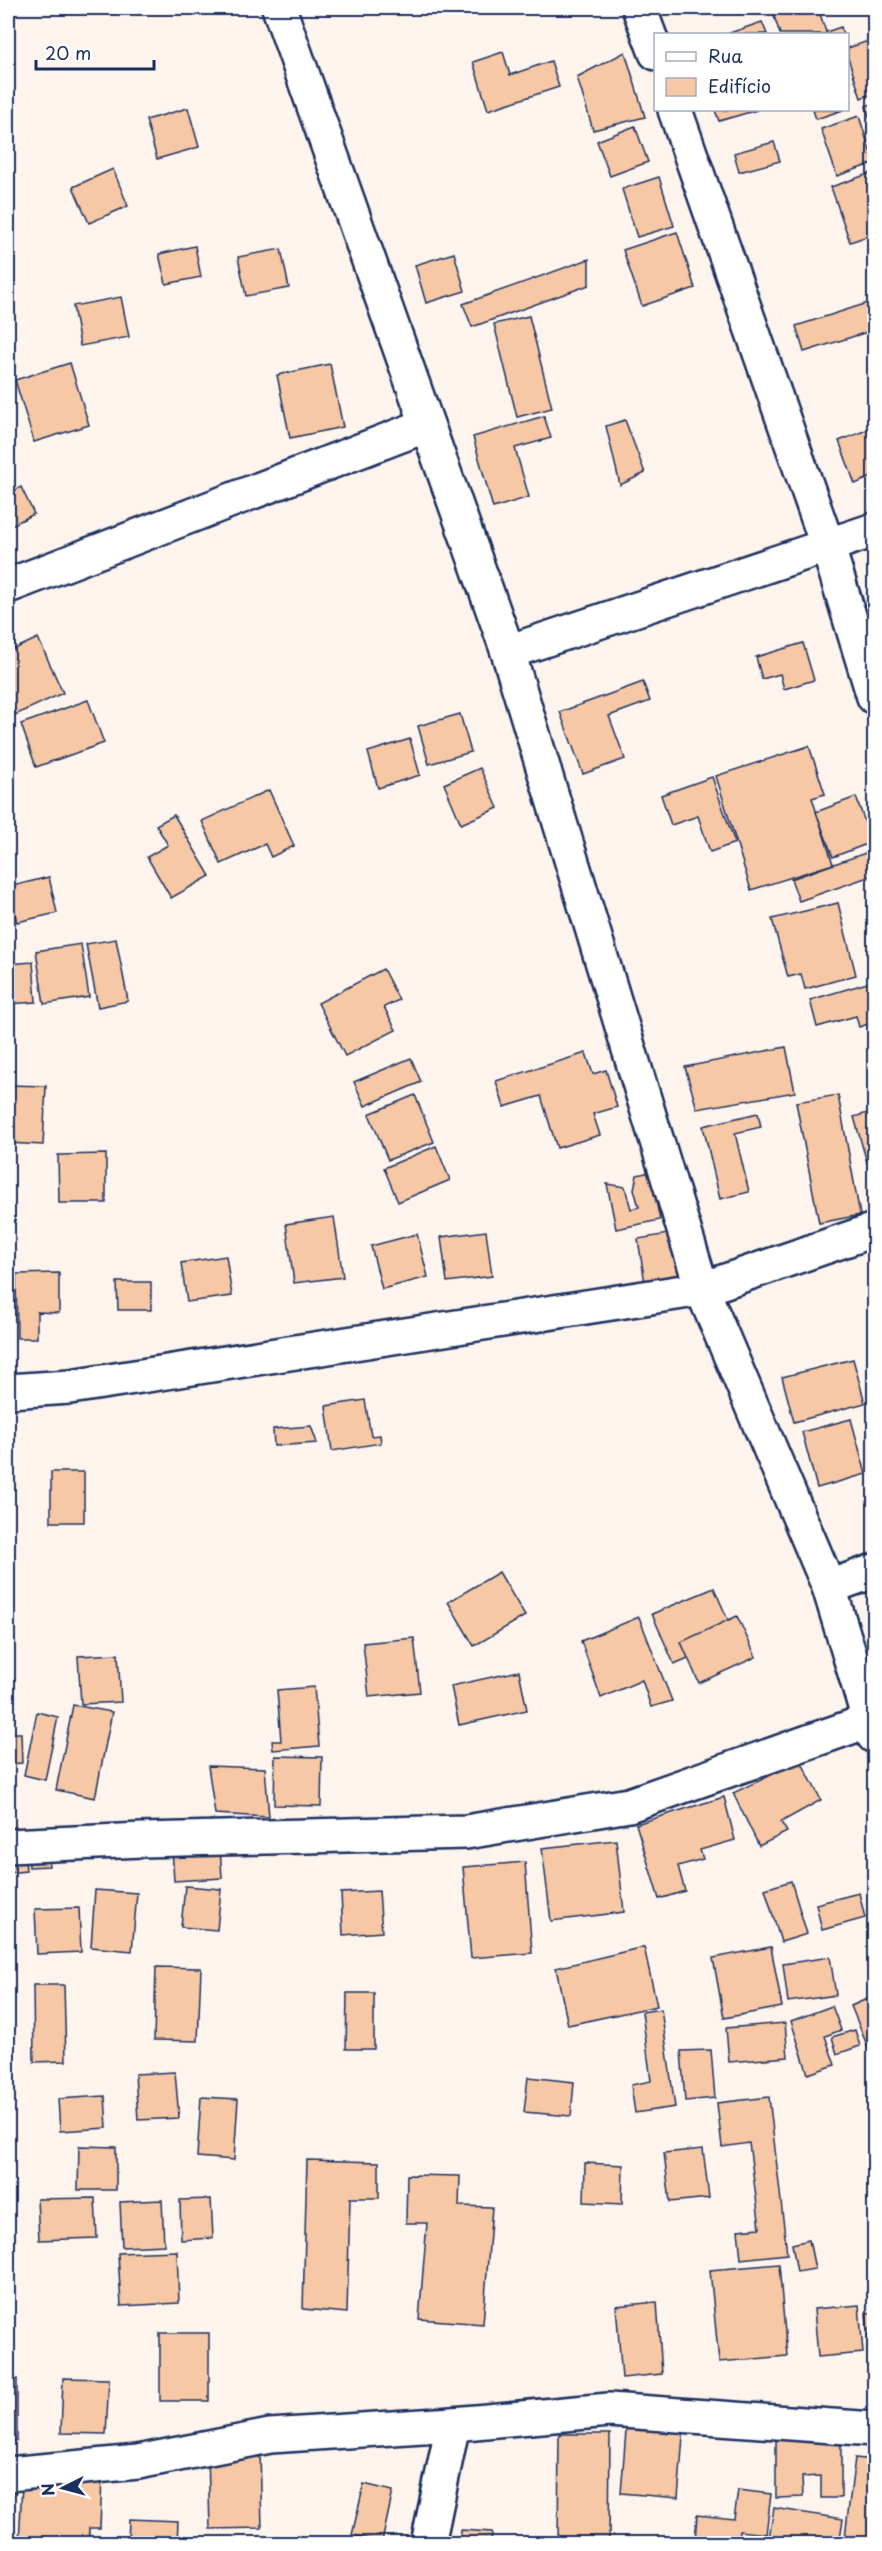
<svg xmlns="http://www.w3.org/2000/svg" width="882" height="2551" viewBox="0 0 882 2551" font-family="'Playpen Sans',sans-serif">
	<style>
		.building { fill: #f6c8a5; stroke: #1b2f5e; stroke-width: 1.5 }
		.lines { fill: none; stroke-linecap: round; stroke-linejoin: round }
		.minor-casing { stroke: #1b2f5e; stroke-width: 38 }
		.minor { stroke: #fff; stroke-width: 33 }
	</style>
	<rect width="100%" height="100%" fill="#fdf4ed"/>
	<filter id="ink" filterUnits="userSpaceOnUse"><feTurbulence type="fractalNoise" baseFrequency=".0167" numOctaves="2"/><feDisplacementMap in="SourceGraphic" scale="12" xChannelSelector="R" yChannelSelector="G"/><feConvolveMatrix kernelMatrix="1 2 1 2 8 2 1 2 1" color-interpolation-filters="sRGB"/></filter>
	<g filter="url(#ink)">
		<!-- building -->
		<g class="building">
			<path d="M778,8H818L826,32L841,27L843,34H780L772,10Z"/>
			<path d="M762,22L767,34H727Z"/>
			<path d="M874,39V93L861,98L848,58V48Z"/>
			<path d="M503,52L510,75L551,61L559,87L488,110L473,62Z"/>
			<path d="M625,52L645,117L593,130L577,77Z"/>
			<path d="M874,103V133L866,106Z"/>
			<path d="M188,108L199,147L157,159L146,120Z"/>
			<path d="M715,110H757L719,121Z"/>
			<path d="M813,110H843L816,119Z"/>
			<path d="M859,116L874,163L837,176L821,129Z"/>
			<path d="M635,126L648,162L610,176L597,141Z"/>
			<path d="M774,142L780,161L739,172L734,153Z"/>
			<path d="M113,169L128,206L89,223L73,187Z"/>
			<path d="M874,172V234L850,242L831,187Z"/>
			<path d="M659,177L674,226L637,237L622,189Z"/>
			<path d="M677,232L695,288L642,306L623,250Z"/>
			<path d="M195,246L201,277L166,284L159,254Z"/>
			<path d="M281,249L289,288L246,296L238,257Z"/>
			<path d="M454,253L465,291L426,303L415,265Z"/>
			<path d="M589,259V285L472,327L463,304Z"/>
			<path d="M121,297L129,337L80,346L73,306Z"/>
			<path d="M874,301V330L804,352L796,326Z"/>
			<path d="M529,316L552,408L517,417L494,324Z"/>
			<path d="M70,363L89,425L34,442L15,380Z"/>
			<path d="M330,364L343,427L290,438L277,375Z"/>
			<path d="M544,416L551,438L515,448L529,497L493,508L473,437Z"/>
			<path d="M625,420L645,473L620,485L606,426Z"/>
			<path d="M874,427V476L855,484L839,441Z"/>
			<path d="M21,487L34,514L8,527V494Z"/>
			<path d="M38,638L63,693L15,715L8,697V652Z"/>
			<path d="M803,643L814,680L784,689L780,674L762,679L756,657Z"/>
			<path d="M643,682L650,701L609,716L625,759L583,774L560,712Z"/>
			<path d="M88,700L104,743L36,767L21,724Z"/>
			<path d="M460,714L471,752L429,764L418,726Z"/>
			<path d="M410,739L420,775L378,788L368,752Z"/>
			<path d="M809,746L825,794L812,798L833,864L751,890L716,776Z"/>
			<path d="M480,768L498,808L461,824L444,784Z"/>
			<path d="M712,777L735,843L710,852L698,816L671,825L661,795Z"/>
			<path d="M269,790L294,846L271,857L265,844L221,864L202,821Z"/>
			<path d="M856,797L872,842L833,857L816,812Z"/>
			<path d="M174,815L210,876L171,898L147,857L168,845L156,825Z"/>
			<path d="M874,850V875L799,901L791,879Z"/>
			<path d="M49,877L57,913L17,922L8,887Z"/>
			<path d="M838,903L856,975L805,989L801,974L788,977L772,919Z"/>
			<path d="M116,939L128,1001L98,1007L86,944Z"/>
			<path d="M81,944L89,997L44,1004L36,951Z"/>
			<path d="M33,962L36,1002L8,1004V964Z"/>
			<path d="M383,969L399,1000L384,1007L396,1030L345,1056L318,1003Z"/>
			<path d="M874,981V1022L859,1027L856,1016L817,1027L810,1000Z"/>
			<path d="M786,1047L795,1092L697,1109L685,1067Z"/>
			<path d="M586,1053L593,1074L606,1070L617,1107L593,1114L600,1135L557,1148L541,1096L504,1107L496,1081Z"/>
			<path d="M411,1058L421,1082L365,1106L354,1082Z"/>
			<path d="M8,1085L46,1086L43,1145L8,1143Z"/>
			<path d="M415,1095L434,1142L388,1160L369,1114Z"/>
			<path d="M838,1095L860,1215L819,1223L796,1102Z"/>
			<path d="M874,1111V1187L854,1117Z"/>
			<path d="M758,1113L761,1127L735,1133L749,1192L720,1199L703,1126Z"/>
			<path d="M436,1146L450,1180L398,1202L384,1168Z"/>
			<path d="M106,1154V1203H59L58,1155Z"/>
			<path d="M650,1172L660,1220L616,1229L607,1184L625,1187L631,1209L639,1207L634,1189L637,1175Z"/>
			<path d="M334,1217L343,1277L294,1283L286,1224Z"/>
			<path d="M486,1231L492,1276L447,1282L441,1237Z"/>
			<path d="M680,1232L688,1277L645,1283L638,1239Z"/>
			<path d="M417,1234L428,1277L382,1289L371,1246Z"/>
			<path d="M226,1256L232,1296L187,1302L181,1263Z"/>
			<path d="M59,1273V1313L37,1312V1338H17L16,1274Z"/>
			<path d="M117,1282H151V1310H118Z"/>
			<path d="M853,1359L865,1403L794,1422L782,1377Z"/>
			<path d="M365,1400L371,1436L380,1435L381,1443L332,1451L326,1406Z"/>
			<path d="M851,1419L866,1474L817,1488L802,1432Z"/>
			<path d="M311,1426L317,1443L274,1446L273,1429Z"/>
			<rect x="51" y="1472" width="33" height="50"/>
			<path d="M499,1572L525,1616L474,1646L448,1602Z"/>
			<path d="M714,1588L736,1638L674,1664L652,1614Z"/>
			<path d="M737,1616L756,1657L699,1683L681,1642Z"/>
			<path d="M639,1617L672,1701L651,1707L642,1680L601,1698L581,1641Z"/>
			<path d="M414,1638L420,1692L369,1697L363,1643Z"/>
			<path d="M118,1654L121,1702L81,1704L78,1656Z"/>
			<path d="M519,1671L527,1710L459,1725L451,1686Z"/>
			<path d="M314,1687L319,1746L273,1750L272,1741H281L277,1690Z"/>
			<path d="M73,1705L112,1712L95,1798L56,1790Z"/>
			<path d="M37,1712L58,1717L45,1780L24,1775Z"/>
			<path d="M8,1733H21L22,1763L8,1764Z"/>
			<path d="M275,1756L322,1757L321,1806L274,1805Z"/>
			<path d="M801,1761L821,1800L781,1822L787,1832L759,1846L733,1793Z"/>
			<path d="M208,1766L265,1768L269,1817L215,1814Z"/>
			<path d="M724,1797L735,1840L700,1850L703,1859L678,1866L685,1891L659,1899L636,1824Z"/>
			<path d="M616,1840L624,1912L551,1921L542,1848Z"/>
			<path d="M220,1847L222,1878L174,1881L172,1850Z"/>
			<path d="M24,1848L26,1871L8,1873V1849Z"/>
			<path d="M47,1848L49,1866L29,1867L28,1849Z"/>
			<path d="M525,1862L532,1953L471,1958L463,1867Z"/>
			<path d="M791,1881L807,1934L781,1942L765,1889Z"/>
			<path d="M185,1886L221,1889L217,1930L181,1927Z"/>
			<path d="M95,1890L137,1893L132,1951L91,1947Z"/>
			<path d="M379,1891L382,1932L343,1935L341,1893Z"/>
			<path d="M859,1893L865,1918L822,1930L816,1904Z"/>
			<path d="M79,1908L81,1952L37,1954L35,1909Z"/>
			<path d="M644,1947L657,2006L568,2025L556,1968Z"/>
			<path d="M771,1947L782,2007L724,2018L713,1958Z"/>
			<path d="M830,1957L836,1995L788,2002L783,1964Z"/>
			<path d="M156,1967L201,1968L198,2041L154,2040Z"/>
			<path d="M33,1985H64L66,2061L34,2062Z"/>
			<path d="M347,1993H374V2049H346Z"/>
			<path d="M874,1996V2048L869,2050L851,2006Z"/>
			<path d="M832,2006L841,2030L825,2036L835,2065L808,2074L791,2021Z"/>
			<path d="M661,2009L675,2107L635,2113L631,2085L651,2081L642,2012Z"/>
			<path d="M785,2023L788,2057L729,2062L726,2028Z"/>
			<path d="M855,2030L860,2046L837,2054L832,2037Z"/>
			<path d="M711,2050L715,2098L685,2101L681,2051Z"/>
			<path d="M175,2072L179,2118L138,2120L135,2074Z"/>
			<path d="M528,2077L574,2082L571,2116L524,2112Z"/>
			<path d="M105,2096L107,2128L60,2131L58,2099Z"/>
			<path d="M201,2097L238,2099L234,2160L197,2157Z"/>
			<path d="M769,2097L787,2254L741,2259L738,2230L760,2228L749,2143L722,2147L717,2103Z"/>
			<path d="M79,2146L116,2147V2190H78Z"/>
			<path d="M703,2149L709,2198L670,2202L664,2153Z"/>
			<path d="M307,2160L379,2162V2198H350L347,2313L303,2309Z"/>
			<path d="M585,2163L623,2165L622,2204L584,2202Z"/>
			<path d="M407,2175L460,2176L459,2206L492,2207L483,2324L419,2319L427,2223H406Z"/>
			<path d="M95,2198L97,2238L39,2240L37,2199Z"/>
			<path d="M211,2199L213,2238L181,2240L180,2200Z"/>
			<path d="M162,2200L164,2245L122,2247L120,2202Z"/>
			<path d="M809,2240L815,2269L797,2272L792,2244Z"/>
			<path d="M177,2251L179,2303L121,2306L118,2253Z"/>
			<path d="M779,2264L787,2356L719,2362L710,2270Z"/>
			<path d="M657,2302L662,2374L622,2378L616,2306Z"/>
			<path d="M859,2305L863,2353L818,2357L814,2309Z"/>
			<path d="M874,2312V2362H871L866,2313Z"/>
			<rect x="160" y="2333" width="49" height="68"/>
			<path d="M63,2378L109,2379L106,2434L61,2433Z"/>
			<rect x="8" y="2379" width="9" height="62"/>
			<path d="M627,2419L684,2424L678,2498L621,2493Z"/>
			<path d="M841,2430V2498H821V2476L802,2477L803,2497L776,2498V2431Z"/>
			<path d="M559,2434H610L609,2544H558Z"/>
			<path d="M260,2453L262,2528L210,2529L208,2454Z"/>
			<path d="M855,2458L874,2460V2544H844Z"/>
			<path d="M102,2477L100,2528H89V2544H19L22,2484Z"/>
			<path d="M364,2484L393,2491L382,2542L352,2535Z"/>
			<path d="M15,2485L8,2533V2486Z"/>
			<path d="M738,2490L771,2494L766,2534L739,2531L738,2544H682L683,2540L695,2541L697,2515L734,2519Z"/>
			<path d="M774,2508L843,2519L839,2544H768Z"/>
			<path d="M129,2519L178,2521L177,2544H128Z"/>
			<path d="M461,2530L492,2532L491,2544H460Z"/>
		</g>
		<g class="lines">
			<defs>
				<g id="minor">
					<path d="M279,8L508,652L702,1289L829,1587L874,1736"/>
					<path d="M639,8L656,53"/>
					<path d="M675,110L828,547L874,697"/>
					<path d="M8,586L427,425"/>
					<path d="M508,652L874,530"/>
					<path d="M8,1391L70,1387L702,1289L874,1230"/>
					<path d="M829,1587L874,1571"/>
					<path d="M8,1846L142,1840L466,1832L629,1805L868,1721"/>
					<path d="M8,2474L138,2462L270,2436L453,2424L609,2410L874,2429"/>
					<path d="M428,2544L453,2424"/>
				</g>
			</defs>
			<!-- minor casing -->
			<use href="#minor" class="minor-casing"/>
			<!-- minor -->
			<use href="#minor" class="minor"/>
		</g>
	</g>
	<!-- margin -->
	<rect width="882" height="2551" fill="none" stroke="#fff" stroke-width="30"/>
	<rect x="15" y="15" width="852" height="2521" fill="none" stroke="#1b2f5e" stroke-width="2" filter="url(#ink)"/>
	<!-- legend -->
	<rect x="654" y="33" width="195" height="78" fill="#ffffff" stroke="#a4acbf" stroke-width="1.5"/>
	<rect x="666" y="52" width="30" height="9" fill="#ffffff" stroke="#a4acbf" stroke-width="1.5"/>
	<text x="708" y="63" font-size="18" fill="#1b2f5e">Rua</text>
	<rect x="666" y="78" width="30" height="18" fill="#f6c8a5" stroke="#a4acbf" stroke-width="1.5"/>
	<text x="708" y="93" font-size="18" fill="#1b2f5e">Edifício</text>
	<!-- north arrow -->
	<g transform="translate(63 2488) rotate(264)" stroke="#ffffff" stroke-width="4.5" paint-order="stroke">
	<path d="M0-4.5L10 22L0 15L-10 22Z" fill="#1b2f5e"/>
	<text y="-9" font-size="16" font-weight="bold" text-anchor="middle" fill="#1b2f5e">N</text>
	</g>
	<!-- scale -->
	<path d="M36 60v9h118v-9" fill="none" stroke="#1b2f5e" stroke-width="3"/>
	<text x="45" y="60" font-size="18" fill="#1b2f5e" stroke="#ffffff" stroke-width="4.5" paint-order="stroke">20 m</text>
</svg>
